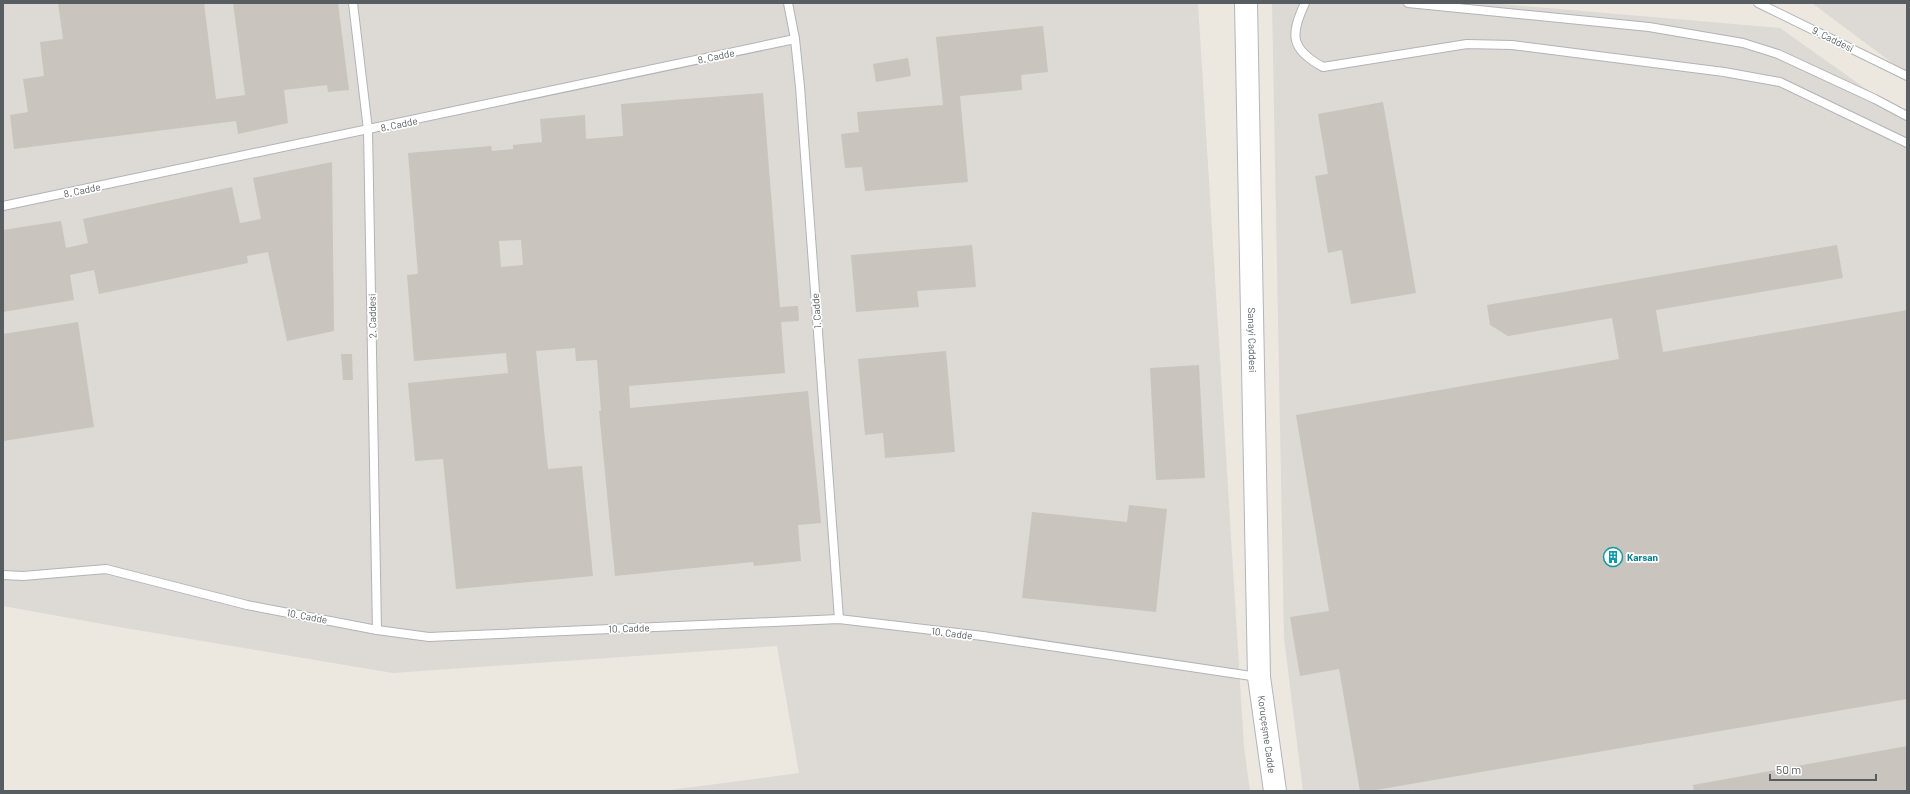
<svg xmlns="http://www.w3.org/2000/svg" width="1910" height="794" viewBox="0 0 1910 794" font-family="Barlow,sans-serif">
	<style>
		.industrial { fill: #ddd9d4 }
		.building { fill: #c9c4be; fill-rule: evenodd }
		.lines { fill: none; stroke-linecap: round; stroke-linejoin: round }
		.lane-casing { stroke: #b0b4b8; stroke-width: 10 }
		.secondary-casing { stroke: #b1b6bb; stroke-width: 24 }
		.lane { stroke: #fff; stroke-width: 8 }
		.secondary { stroke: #fff; stroke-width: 22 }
		.labels { text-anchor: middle; stroke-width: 3.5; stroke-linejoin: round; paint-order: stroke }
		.street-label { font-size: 10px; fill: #585d61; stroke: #fff }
		.culture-label { font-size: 10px; font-weight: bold; fill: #0d838f; stroke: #fff; text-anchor: start }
	</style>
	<rect width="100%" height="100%" fill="#ece7df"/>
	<!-- industrial -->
	<g class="industrial">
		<path d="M3,3H1198L1244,747L1250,791H663L799,773L777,646L393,673L119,627L3,606Z"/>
		<path d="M1272,3H1489L1780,28L1907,118V791H1303L1284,638Z"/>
		<path d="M1812,3H1907V74Z"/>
	</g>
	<!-- building -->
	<g class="building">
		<path d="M58,3H204L216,99L245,95L233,3H338L349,90L328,92L327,85L284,90L288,123L238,134L236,121L14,149L10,115L28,112L23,79L44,76L40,42L63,39Z"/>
		<path d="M1043,26L1048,72L1021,75L1022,90L960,96L968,182L865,191L862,167L845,168L841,134L859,132L857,112L943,105L936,37Z"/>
		<path d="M908,58L911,76L876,82L873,64Z"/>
		<path d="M763,93L780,307L798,306L799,321L781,322L785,373L629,386L630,408L808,391L821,523L798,525L801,561L754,566L753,562L615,576L599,411H601L597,360L576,361L575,348L536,351L548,469L582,466L593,576L456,589L443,459L415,461L408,383L508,373L506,353L414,361L407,275L418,274L408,153L491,146L492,151L513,149V145L542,142L540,119L585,115L586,139L623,136L621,104ZM521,240L523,265L501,267L499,241Z"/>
		<path d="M1383,102L1416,293L1351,304L1342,250L1328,253L1315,176L1328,174L1318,114Z"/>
		<path d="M332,162L334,331L287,341L268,252L247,256L248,263L99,294L94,270L70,275L74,300L3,312V230L61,221L66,248L88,243L83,219L232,187L240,223L261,219L253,178Z"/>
		<path d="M972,245L976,287L917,291L919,307L856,312L851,255Z"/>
		<path d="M1837,245L1843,278L1656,310L1663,352L1907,310V699L1370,791H1360L1339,669L1300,676L1290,617L1329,611L1296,415L1619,359L1612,318L1508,336L1490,325L1487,305Z"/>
		<path d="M78,322L94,427L3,441V334Z"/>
		<path d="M946,351L955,452L885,458L883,433L865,435L858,359Z"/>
		<path d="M341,354H352L353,380H343Z"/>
		<path d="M1199,365L1205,478L1156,480L1150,368Z"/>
		<path d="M1129,505L1167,509L1156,612L1022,598L1032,512L1127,522Z"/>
		<path d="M1907,746V791H1694L1693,785Z"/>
	</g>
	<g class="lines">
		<defs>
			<g id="lane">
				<path d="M353,3L368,130L377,630"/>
				<path d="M788,3L795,39L800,87L839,619"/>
				<path d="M1305,3C1290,35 1290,49 1323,67L1467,44L1512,45L1724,72L1780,82L1907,143"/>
				<path d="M1408,3L1649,27L1743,43L1778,54L1875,99L1907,116"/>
				<path d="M1758,3L1907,76"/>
				<path d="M3,206L795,39"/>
				<path d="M3,575L23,576L106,569L247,605L377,630L429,637L839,619L983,636L1258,677"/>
			</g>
			<g id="secondary">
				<path id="s1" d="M1246,3L1259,677L1275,791"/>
			</g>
		</defs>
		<!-- lane casing -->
		<use href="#lane" class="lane-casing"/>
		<!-- secondary casing -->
		<use href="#secondary" class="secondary-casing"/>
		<!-- lane -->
		<use href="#lane" class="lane"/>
		<!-- secondary -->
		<use href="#secondary" class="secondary"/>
	</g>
	<!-- icons -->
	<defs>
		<symbol id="building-ring" viewBox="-11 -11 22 22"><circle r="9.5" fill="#fff" stroke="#0f9aa8" stroke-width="1.5"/><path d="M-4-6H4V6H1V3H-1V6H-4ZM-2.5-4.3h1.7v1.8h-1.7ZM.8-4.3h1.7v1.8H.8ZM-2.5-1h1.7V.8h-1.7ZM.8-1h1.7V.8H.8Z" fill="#0f9aa8"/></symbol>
	</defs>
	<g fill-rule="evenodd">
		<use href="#building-ring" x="1602" y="546" width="22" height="22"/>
	</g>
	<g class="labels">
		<!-- street labels -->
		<g class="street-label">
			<text transform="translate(1833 39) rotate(26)" y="4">9. Caddesi</text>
			<text transform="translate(716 56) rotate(-12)" y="4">8. Cadde</text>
			<text transform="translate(399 124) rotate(-12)" y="4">8. Cadde</text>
			<text transform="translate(82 190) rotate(-12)" y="4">8. Cadde</text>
			<text transform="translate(816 311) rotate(-94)" y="4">1. Cadde</text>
			<text transform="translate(372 316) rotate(-91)" y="4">2. Caddesi</text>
			<text dy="4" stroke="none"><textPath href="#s1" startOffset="337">Sanayi Caddesi</textPath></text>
			<text transform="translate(307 616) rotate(11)" y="4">10. Cadde</text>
			<text transform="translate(629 628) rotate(-2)" y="4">10. Cadde</text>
			<text transform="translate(952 633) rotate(7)" y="4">10. Cadde</text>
			<text dy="4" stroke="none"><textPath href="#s1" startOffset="732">Koruçeşme Cadde</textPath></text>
		</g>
		<!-- culture labels -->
		<g class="culture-label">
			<text x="1627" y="561">Karsan</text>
		</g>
	</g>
	<!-- border -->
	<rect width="1910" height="794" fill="none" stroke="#585d61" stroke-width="8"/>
	<!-- scale -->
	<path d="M1770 774v6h106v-6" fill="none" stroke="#585d61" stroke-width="2"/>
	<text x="1776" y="774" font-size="12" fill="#585d61" stroke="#ffffff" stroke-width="3" paint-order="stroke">50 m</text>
</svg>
